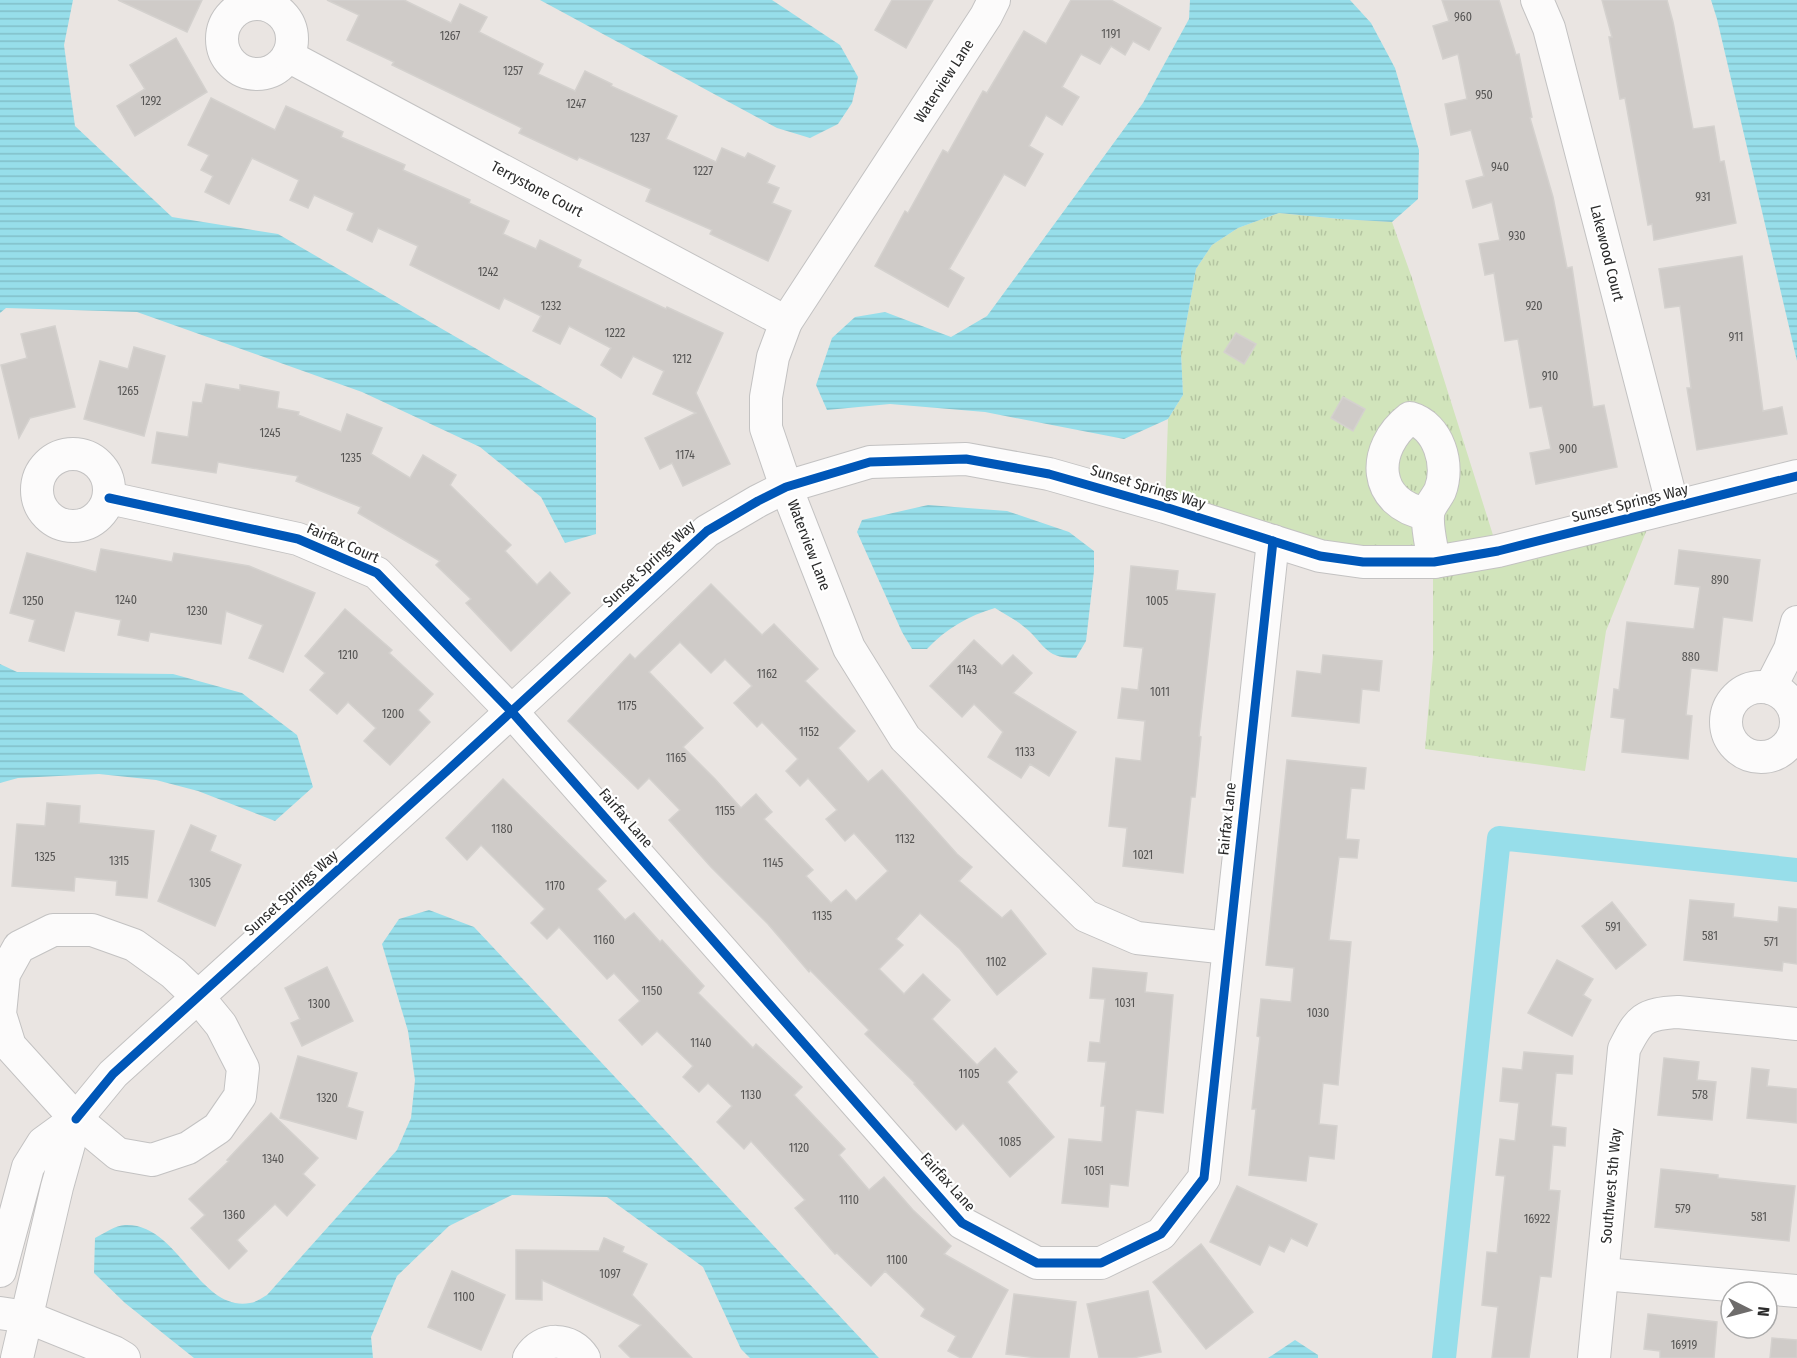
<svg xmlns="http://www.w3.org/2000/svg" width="1797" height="1358" viewBox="0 0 1797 1358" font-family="'Fira Sans Condensed',sans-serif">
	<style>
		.park { fill: url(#park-tufts) }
		.water { fill: url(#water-rules) }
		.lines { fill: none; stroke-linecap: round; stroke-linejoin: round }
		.canal { stroke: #97deea; stroke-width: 24 }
		.building { fill: #cfcbc8; stroke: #d4d1ce; stroke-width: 1.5; fill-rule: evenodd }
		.minor-casing { stroke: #c3c2c2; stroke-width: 34 }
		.minor { stroke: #fcfbfb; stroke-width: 32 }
		.cycleway-casing { stroke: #fff; stroke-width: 13 }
		.cycleway { stroke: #0057b8; stroke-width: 9 }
		.labels { text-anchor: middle; stroke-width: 4.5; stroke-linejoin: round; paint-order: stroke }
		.number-label { font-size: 12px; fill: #565554 }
		.street-label { font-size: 15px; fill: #2b2b2b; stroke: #fff }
	</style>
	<defs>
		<pattern id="park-tufts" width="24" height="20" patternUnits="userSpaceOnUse" patternTransform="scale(1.5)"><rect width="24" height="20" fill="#d1e4bb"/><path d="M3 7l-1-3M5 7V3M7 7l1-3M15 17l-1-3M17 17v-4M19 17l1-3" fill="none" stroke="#b4c4a1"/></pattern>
		<pattern id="water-rules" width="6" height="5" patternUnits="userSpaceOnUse" patternTransform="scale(1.5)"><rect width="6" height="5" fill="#97deea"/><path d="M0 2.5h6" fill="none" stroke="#82bfc9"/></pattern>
	</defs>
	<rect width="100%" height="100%" fill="#eae5e2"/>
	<!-- park -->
	<path class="park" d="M1279,213L1340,219L1392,222L1412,278L1498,551L1654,512L1606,631L1585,771L1425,749L1433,656V562H1363L1165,507L1168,419L1183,395L1181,352L1196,269L1212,245L1238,228Z"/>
	<!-- water -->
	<g class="water">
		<path d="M0,0H73L64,45L75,126L172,217L278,234L596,418V534L565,543L541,497L480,447L362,392L137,312L6,308L0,313Z"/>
		<path d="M540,0H772L840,45L858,77L852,103L838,124L810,138L777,128Z"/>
		<path d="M1190,0H1350L1371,23L1395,68L1419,150L1418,199L1392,222L1340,219L1279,213L1238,228L1212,245L1196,269L1181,352L1183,395L1168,419L1124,439L985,412L890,404L827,410L816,385L832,338L855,317L885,312L951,337L987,316L1143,103L1189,19Z"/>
		<path d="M1711,0H1797V361L1717,19Z"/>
		<path d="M928,505L1007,511L1069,532L1094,551V571L1086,641L1076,658C1044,659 1045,643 1023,626C1015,619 1004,614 995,608C968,616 947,628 927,649H912L902,632L857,532L862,520Z"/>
		<path d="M0,664L17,672L173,674L242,693L297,735L313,787L275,821L198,791L156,780L99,774L18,778L0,783Z"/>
		<path d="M429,910L474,927L879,1358H750L741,1349L703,1267L607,1197L512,1195L449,1226L397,1276L371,1337L373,1358H194L125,1303L94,1273L95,1238C103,1234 116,1225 125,1225C179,1223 198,1312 250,1303C256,1302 262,1298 267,1295L397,1150L411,1118L415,1080L408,1031L382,944L399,919Z"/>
		<path d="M1295,1340L1318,1355V1358H1268Z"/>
	</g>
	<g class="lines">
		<!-- canal -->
		<path class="canal" d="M1444,1358L1499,838L1797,870"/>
	</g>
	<!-- building -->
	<g class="building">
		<path d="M118,0H202L187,32Z"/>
		<path d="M327,0H404L451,23L460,4L487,17L479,32L543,64L538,74L575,91L585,71L612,84L611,86L677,116L666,139L716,162L722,148L745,158L748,153L775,166L767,183L779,188L772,203L791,211L768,261L710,234L712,230L646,201L651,189L579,157L577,160L519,133L522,128L392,65L394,62L347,40L359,15Z"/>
		<path d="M892,0H933L906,48L875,30Z"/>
		<path d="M1071,0H1111L1161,28L1149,50L1133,41L1125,55L1111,46L1100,64L1081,54L1062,87L1079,97L1062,125L1046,115L1029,146L1043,154L1025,186L1004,174L949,269L964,278L948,307L875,266L905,211L908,213L943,150L948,153L983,91L987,93L1024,31L1046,44Z"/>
		<path d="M1442,0H1499L1516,55L1519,54L1532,117L1530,118L1553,197L1567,268L1572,267L1593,407L1604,405L1617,467L1536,484L1530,453L1551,449L1542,406L1530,408L1518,339L1505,341L1494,273L1485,275L1479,244L1500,240L1492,202L1473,208L1466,181L1484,176L1471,130L1451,135L1445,104L1467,99L1458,54L1443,59L1433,26L1449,21Z"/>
		<path d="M1602,0H1667L1673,22L1693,129L1714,126L1720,162L1724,161L1736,223L1654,240L1652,224L1648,225L1625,98L1620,99L1609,37H1612Z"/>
		<path d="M176,38L207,92L135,136L117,106L145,89L130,65Z"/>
		<path d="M211,98L275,130L286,106L343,132L341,137L405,165L403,170L470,200L469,203L509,221L503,234L536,249L540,240L581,260L578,267L666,309L667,307L723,333L696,393L730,464L683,486L672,463L660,469L645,438L696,413L653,394L664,371L633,356L621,378L601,365L611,348L569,326L560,344L533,331L541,316L504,298L499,309L410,265L418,246L378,228L372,242L347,230L354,213L314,195L308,208L290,200L299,180L252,158L229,204L205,192L213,176L201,170L209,155L188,145Z"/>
		<path d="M1742,256L1763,411L1782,407L1787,434L1697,450L1687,388H1691L1680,306L1665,308L1659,269Z"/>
		<path d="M55,326L75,407L30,418L19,438L1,365L27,358L21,334Z"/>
		<path d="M1236,333L1256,344L1244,364L1224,352Z"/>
		<path d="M134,347L165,356L144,436L84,419L100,361L128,369Z"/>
		<path d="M206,384L240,390V385L279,392L277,408L299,412L298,415L341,432L347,414L382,428L371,454L410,478L423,455L456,475L450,485L511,545L505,551L537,585L550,572L570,593L511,651L466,603L471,599L436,565L440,561L358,513L361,507L296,481L298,476L218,462L216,473L152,463L157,432L188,437L193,402L202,403Z"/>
		<path d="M1343,397L1365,409L1353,431L1331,418Z"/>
		<path d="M101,549L172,562L174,553L249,566L315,593L283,672L249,658L263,625L226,611L221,644L150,632L148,641L118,635L121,620L75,611L64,651L29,641L35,620L10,613L27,553L96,572Z"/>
		<path d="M1679,550L1760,560L1752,621L1723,617L1717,671L1691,668L1686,715L1692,716L1688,759L1622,752L1625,719L1611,717L1614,689L1619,690L1627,622L1694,629L1700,587L1675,584Z"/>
		<path d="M1131,566L1178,571L1176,590L1215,594L1199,736L1201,737L1195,797H1191L1183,873L1123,866L1127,828L1109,826L1116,758L1141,761L1145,721L1118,718L1122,688L1138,690L1143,648L1124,646Z"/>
		<path d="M711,584L762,635L774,624L818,669L805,681L855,731L838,748L868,782L882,770L957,854L972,867L959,881L1002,918L1011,910L1046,954L997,995L960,949L920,913L896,939L903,945L879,969L904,994L923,974L950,1000L932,1019L977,1065L995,1048L1017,1072L1007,1082L1054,1137L1010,1177L963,1123L956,1130L914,1084L915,1083L865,1034L869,1030L810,970L809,972L768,924L711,867L669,820L680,810L649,778L638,789L568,721L630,654L635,659ZM680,642L711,673L725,659L752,686L734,703L757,727L762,722L798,759L786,771L800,786L808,778L837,810L826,819L845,841L854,833L888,871L856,901L846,890L831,903L806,876L813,870L764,819L772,812L756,794L741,808L715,779L683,747L703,728L649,672Z"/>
		<path d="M345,609L392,650L389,653L433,694L418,710L430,722L390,765L364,741L376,728L348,702L337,714L310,690L325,673L305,656Z"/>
		<path d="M974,640L1002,666L1013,655L1032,673L1013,693L1076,732L1049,776L1030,764L1021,778L988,757L1003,732L974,704L962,717L930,686Z"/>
		<path d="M1323,655L1382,661L1379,691L1362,689L1359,723L1292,716L1297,671L1321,674Z"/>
		<path d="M1287,760L1366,768L1364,789L1351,788L1346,839L1359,840L1357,858L1339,857L1329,940L1351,942L1338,1085L1323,1083L1319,1124L1337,1126L1334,1159L1309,1156L1306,1181L1249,1175L1256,1109H1252L1260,1037L1257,1036L1261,999L1291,1002L1294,968L1266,965Z"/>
		<path d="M503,779L606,881L597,889L625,920L634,913L660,942L662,940L704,986L698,993L753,1048L756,1044L802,1087L794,1095L845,1149L839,1155L869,1190L884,1177L913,1210L951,1246L944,1254L1008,1290L971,1358H961L948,1351L956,1336L921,1316L925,1309L885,1271L871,1286L837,1253L835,1254L795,1208L805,1200L751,1141L744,1149L717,1122L732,1106L708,1083L699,1092L683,1077L693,1066L657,1031L642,1045L619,1020L640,1001L614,973L607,979L559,927L547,939L531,923L545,909L481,845L467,860L446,838Z"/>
		<path d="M47,803L80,806L79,823L154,831L147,898L116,895L117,881L75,877L74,891L12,886L17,824L45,826Z"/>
		<path d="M191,825L216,836L210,851L241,865L215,926L158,901Z"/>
		<path d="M1690,900L1734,904L1733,917L1778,922L1779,907L1797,909V964L1783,962L1782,971L1684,960Z"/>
		<path d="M1612,902L1646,945L1616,969L1582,926Z"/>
		<path d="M1557,960L1593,979L1583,995L1591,1000L1572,1036L1528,1013Z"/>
		<path d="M327,967L353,1021L302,1046L291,1023L300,1019L285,988Z"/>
		<path d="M1093,968L1147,973L1145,992L1173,995L1163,1113L1136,1110L1128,1186L1110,1184L1108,1207L1062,1203L1069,1139L1102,1142L1105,1106H1101L1106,1062L1088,1061L1090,1042L1100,1043L1105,999L1090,998Z"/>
		<path d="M1524,1052L1573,1056L1572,1074L1556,1073L1551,1126L1566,1128L1565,1146L1553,1145L1549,1190L1560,1191L1553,1259L1551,1277L1540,1276L1529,1358H1492L1498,1307L1482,1305L1487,1252L1497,1253L1505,1176L1496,1175L1500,1139L1515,1141L1519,1103L1500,1101L1503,1068L1522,1070Z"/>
		<path d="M298,1056L357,1073L347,1107L363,1112L356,1139L280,1118Z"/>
		<path d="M1664,1058L1699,1062L1697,1080L1716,1082L1712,1120L1658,1115Z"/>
		<path d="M1752,1068L1769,1070L1767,1086L1797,1089V1123L1747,1118Z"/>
		<path d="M271,1113L318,1158L303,1174L315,1185L287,1216L275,1204L237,1240L247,1251L229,1269L191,1228L205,1215L189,1199L229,1161L227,1160Z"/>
		<path d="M1661,1169L1718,1175V1178L1795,1186L1789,1241L1655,1227Z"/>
		<path d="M1237,1186L1317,1224L1307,1246L1291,1238L1284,1252L1269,1245L1260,1265L1210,1242Z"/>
		<path d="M604,1238L624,1247L622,1252L647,1264L632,1295L692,1358H631L619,1346L641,1325L542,1280V1300L516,1299V1250L599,1251Z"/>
		<path d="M1201,1244L1253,1312L1206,1349L1153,1282Z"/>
		<path d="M452,1271L505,1295L481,1350L428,1327Z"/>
		<path d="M1148,1291L1161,1352L1133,1358H1099L1087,1304Z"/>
		<path d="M1014,1294L1076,1302L1069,1358H1037L1006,1354Z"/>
		<path d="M1648,1314L1717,1322L1714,1358H1660V1351L1644,1349Z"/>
		<path d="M1772,1338L1797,1340V1358H1770Z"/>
	</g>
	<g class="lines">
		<defs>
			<g id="minor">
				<path d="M994,0L986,16L786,322L773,357L766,397V428L786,487L849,648L905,738L1086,916L1137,938L1228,948"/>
				<path d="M1537,0L1549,28L1673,507"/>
				<circle cx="257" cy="39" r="35"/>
				<path d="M288,56L786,322"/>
				<circle cx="73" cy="490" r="36"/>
				<path d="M109,498L298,539L377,573L512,712L962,1223L1037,1263H1101L1161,1234L1204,1178L1273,541"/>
				<path d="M1427,514C1372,504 1370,449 1410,418C1439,426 1450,465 1440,491C1436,499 1428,507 1428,516C1427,530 1432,547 1434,562"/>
				<circle cx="1761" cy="722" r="35"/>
				<path d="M1770,688L1790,649L1797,622"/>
				<path d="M0,1014L4,974L19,947L53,930H92L134,945L173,973L198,997L221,1025L243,1068L240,1096L218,1128L188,1148L152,1160L118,1154L76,1119L10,1046L0,1014"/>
				<path d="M76,1119L113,1074L448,770L707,531L758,501L786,487L870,462L966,459L1049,474L1165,507L1320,556L1363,562H1434L1498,551L1797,476"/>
				<path d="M0,1271L28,1167L43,1143L76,1119L57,1187L17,1358"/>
				<path d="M1603,1274L1797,1291"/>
				<path d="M0,1313L27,1317L114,1352L124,1358"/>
				<path d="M529,1358C542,1336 571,1337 584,1358"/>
				<path d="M1594,1358L1624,1049C1639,1019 1643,1014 1678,1012L1797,1024"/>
			</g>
		</defs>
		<!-- minor casing -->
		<use href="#minor" class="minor-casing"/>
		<!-- minor -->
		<use href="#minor" class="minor"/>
		<defs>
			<g id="cycleway">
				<path d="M109,498L298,539L377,573L512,712L962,1223L1037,1263H1101L1161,1234L1204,1178L1273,541"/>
				<path d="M76,1119L113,1074L448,770L707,531L758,501L786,487L870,462L966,459L1049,474L1165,507L1320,556L1363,562H1434L1498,551L1797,476"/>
			</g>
		</defs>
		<!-- cycleway casing -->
		<use href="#cycleway" class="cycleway-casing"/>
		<!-- cycleway -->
		<use href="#cycleway" class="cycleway"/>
	</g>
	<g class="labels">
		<!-- number labels -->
		<g class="number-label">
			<text x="1463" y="21">960</text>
			<text x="1111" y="38">1191</text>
			<text x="450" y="40">1267</text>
			<text x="513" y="75">1257</text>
			<text x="1484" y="99">950</text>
			<text x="151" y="105">1292</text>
			<text x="576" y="108">1247</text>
			<text x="640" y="142">1237</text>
			<text x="1500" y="171">940</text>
			<text x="703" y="175">1227</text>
			<text x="1703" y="201">931</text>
			<text x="1517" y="240">930</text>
			<text x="488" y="276">1242</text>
			<text x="551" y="310">1232</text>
			<text x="1534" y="310">920</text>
			<text x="615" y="337">1222</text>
			<text x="1736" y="341">911</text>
			<text x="682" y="363">1212</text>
			<text x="1550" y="380">910</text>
			<text x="128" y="395">1265</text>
			<text x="270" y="437">1245</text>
			<text x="1568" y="453">900</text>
			<text x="685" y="459">1174</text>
			<text x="351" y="462">1235</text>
			<text x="1720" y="584">890</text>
			<text x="126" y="604">1240</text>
			<text x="33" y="605">1250</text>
			<text x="1157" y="605">1005</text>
			<text x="197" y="615">1230</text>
			<text x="348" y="659">1210</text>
			<text x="1691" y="661">880</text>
			<text x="967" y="674">1143</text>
			<text x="767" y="678">1162</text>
			<text x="1160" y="696">1011</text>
			<text x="627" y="710">1175</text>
			<text x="393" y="718">1200</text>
			<text x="809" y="736">1152</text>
			<text x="1025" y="756">1133</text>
			<text x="676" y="762">1165</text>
			<text x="725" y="815">1155</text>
			<text x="502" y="833">1180</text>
			<text x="905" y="843">1132</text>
			<text x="1143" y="859">1021</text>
			<text x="45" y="861">1325</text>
			<text x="119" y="865">1315</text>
			<text x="773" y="867">1145</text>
			<text x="200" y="887">1305</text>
			<text x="555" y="890">1170</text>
			<text x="822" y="920">1135</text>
			<text x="1613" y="931">591</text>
			<text x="1710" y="940">581</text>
			<text x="604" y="944">1160</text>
			<text x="1771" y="946">571</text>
			<text x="996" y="966">1102</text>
			<text x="652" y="995">1150</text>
			<text x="1125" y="1007">1031</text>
			<text x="319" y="1008">1300</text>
			<text x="1318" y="1017">1030</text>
			<text x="701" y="1047">1140</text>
			<text x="969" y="1078">1105</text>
			<text x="751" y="1099">1130</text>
			<text x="1700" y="1099">578</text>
			<text x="327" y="1102">1320</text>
			<text x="1010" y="1146">1085</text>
			<text x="799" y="1152">1120</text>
			<text x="273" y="1163">1340</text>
			<text x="1094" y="1175">1051</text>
			<text x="849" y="1204">1110</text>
			<text x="1683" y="1213">579</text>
			<text x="234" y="1219">1360</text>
			<text x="1759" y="1221">581</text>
			<text x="1537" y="1223">16922</text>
			<text x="897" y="1264">1100</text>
			<text x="610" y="1278">1097</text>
			<text x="464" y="1301">1100</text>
			<text x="1684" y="1349">16919</text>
		</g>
		<!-- street labels -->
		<g class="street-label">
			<text transform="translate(944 81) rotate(-57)" y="5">Waterview Lane</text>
			<text transform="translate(537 189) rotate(28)" y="5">Terrystone Court</text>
			<text transform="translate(1607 253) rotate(76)" y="5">Lakewood Court</text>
			<text transform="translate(1148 487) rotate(17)" y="5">Sunset Springs Way</text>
			<text transform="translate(1630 503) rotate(-14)" y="5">Sunset Springs Way</text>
			<text transform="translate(343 543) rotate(24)" y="5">Fairfax Court</text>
			<text transform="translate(809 545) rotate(69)" y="5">Waterview Lane</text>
			<text transform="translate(649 564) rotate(-43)" y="5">Sunset Springs Way</text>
			<text transform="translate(626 818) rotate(49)" y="5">Fairfax Lane</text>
			<text transform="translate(1227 819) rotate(-84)" y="5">Fairfax Lane</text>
			<text transform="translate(291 893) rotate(-42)" y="5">Sunset Springs Way</text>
			<text transform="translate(948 1182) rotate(48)" y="5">Fairfax Lane</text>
			<text transform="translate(1611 1186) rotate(-85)" y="5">Southwest 5th Way</text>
		</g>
	</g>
	<!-- north arrow -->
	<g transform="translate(1749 1310) rotate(96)"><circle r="28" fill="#ffffff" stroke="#aaaaaa" stroke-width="1.5"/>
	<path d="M0-4.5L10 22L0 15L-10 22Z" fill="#6e6c6b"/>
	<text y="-9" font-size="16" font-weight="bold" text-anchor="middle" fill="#2b2b2b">N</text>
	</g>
</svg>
